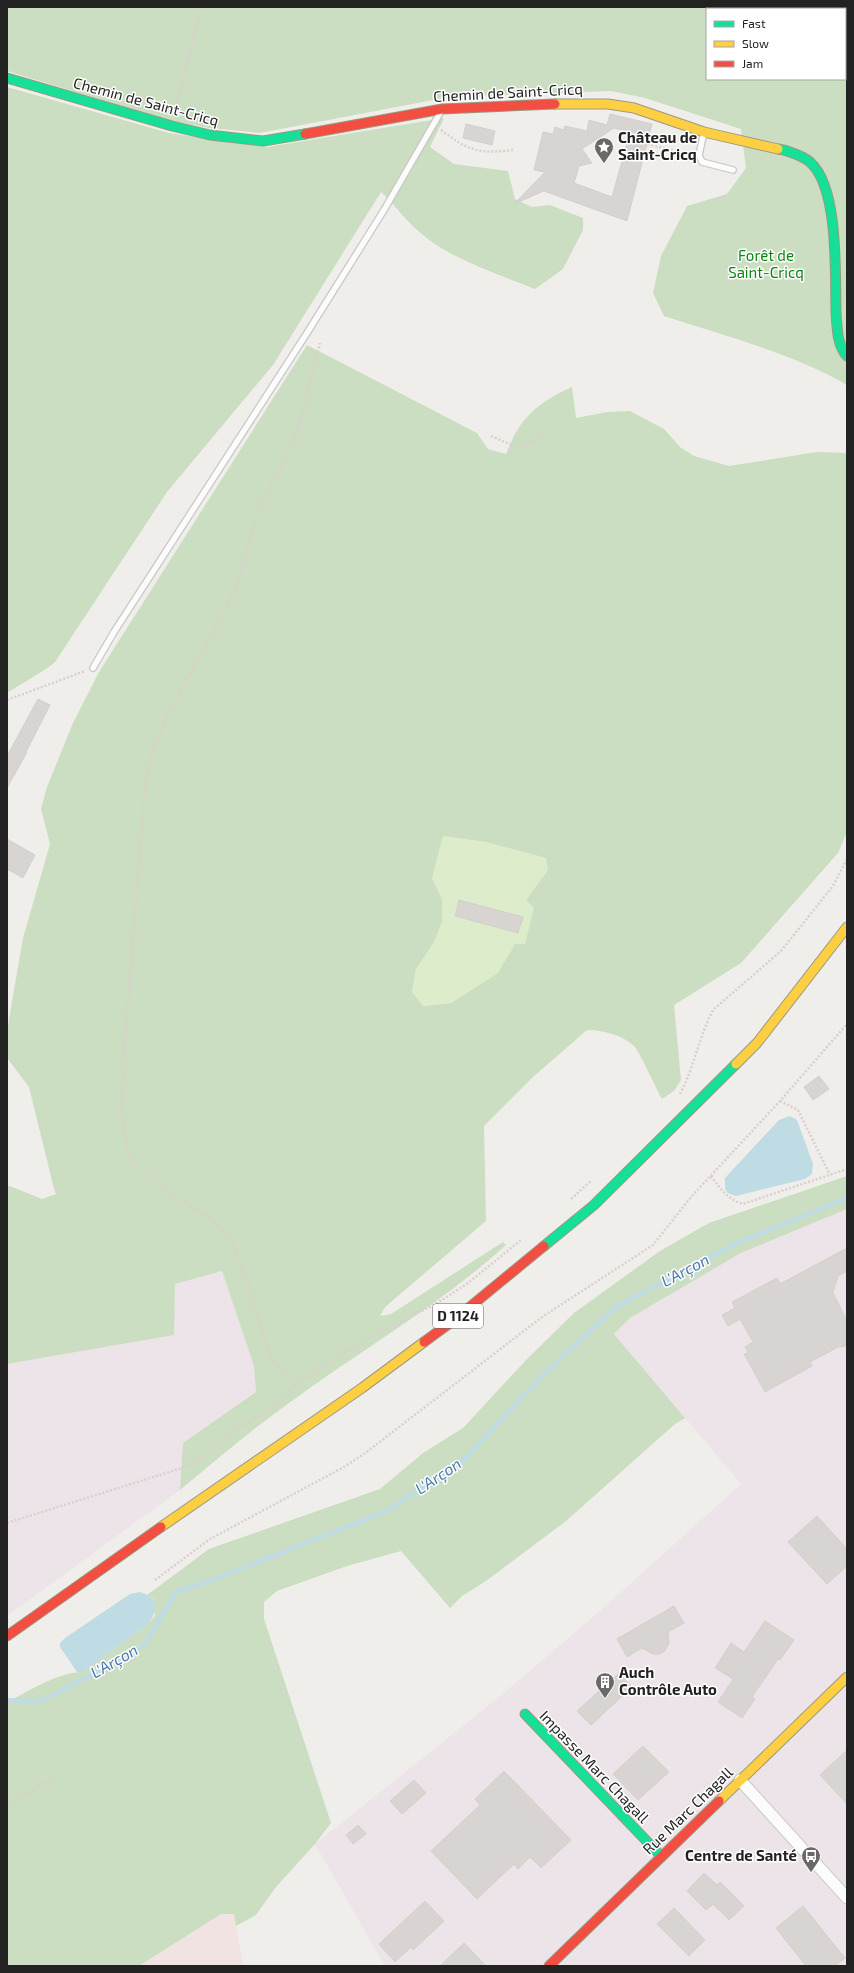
<svg xmlns="http://www.w3.org/2000/svg" width="854" height="1973" viewBox="0 0 854 1973" font-family="'Exo 2',sans-serif">
	<style>
		.commercial { fill: #f1e3e1 }
		.industrial { fill: #ede4e9 }
		.grass { fill: #ddeccb }
		.forest { fill: #cbdec1; fill-rule: evenodd }
		.water { fill: #bfdbe3 }
		.lines { fill: none; stroke-linecap: round; stroke-linejoin: round }
		.stream { stroke: #bfdbe3; stroke-width: 4.5 }
		.building { fill: #d7d4d2; stroke: #d3d0cc; fill-rule: evenodd }
		.lane-casing { stroke: #c9c8c7; stroke-width: 8 }
		.street-casing { stroke: #c9c8c7; stroke-width: 13 }
		.fast-casing { stroke: #999a82; stroke-width: 11 }
		.slow-casing { stroke: #999a82; stroke-width: 11 }
		.jam-casing { stroke: #999a82; stroke-width: 11 }
		.path { stroke: #dccecd; stroke-width: 2.5; stroke-dasharray: 2 2; stroke-linecap: butt }
		.lane { stroke: #fdfcfc; stroke-width: 5.5 }
		.street { stroke: #fdfcfc; stroke-width: 11 }
		.fast { stroke: #16e098; stroke-width: 9 }
		.slow { stroke: #ffcf43; stroke-width: 9 }
		.jam { stroke: #f24e42; stroke-width: 9 }
		.labels { text-anchor: middle; stroke-width: 3; stroke-linejoin: round; paint-order: stroke }
		.shield { fill: #fff; stroke: #646464; stroke-width: 1 }
		.shield-label { font-size: 14px; font-weight: bold; fill: #222 }
		.street-label { font-size: 15px; fill: #222; stroke: #fff }
		.poi-label { font-size: 15px; font-weight: bold; fill: #222; stroke: #fff; text-anchor: start }
		.park-label { font-size: 15px; fill: #0c8416; stroke: #fff }
		.water-label { font-size: 16px; font-style: italic; fill: #4a7aab; stroke: #fff }
	</style>
	<rect width="100%" height="100%" fill="#f0eeeb"/>
	<!-- commercial -->
	<path class="commercial" d="M221,1914H234L243,1966H139Z"/>
	<!-- industrial -->
	<g class="industrial">
		<path d="M847,1209V1966H385L315,1844L499,1697L600,1611L741,1484L614,1334L630,1318L741,1253Z"/>
		<path d="M222,1271L254,1366L256,1392L183,1443L180,1490L7,1616V1364L173,1335L175,1284Z"/>
	</g>
	<!-- grass -->
	<path class="grass" d="M443,836L486,842L547,858L548,870L526,900L535,908L525,945L515,944L498,973L451,1003L423,1006L412,993L416,969L434,942L442,899L432,878Z"/>
	<!-- forest -->
	<g class="forest">
		<path d="M7,7H847V385C790,353 726,336 664,316L653,293L661,256L687,206L727,194L746,168L741,129L645,98L611,91L449,97L260,133L209,128L168,120L7,71ZM707,9H845V79H707Z"/>
		<path d="M7,87L169,133L267,147L444,118L430,147L454,164L508,171L515,199L532,207L550,205L583,218V230L563,269L535,289C496,273 446,258 415,228C403,217 393,203 381,192L273,365L167,492L55,662L46,669L7,693Z"/>
		<path d="M307,345L477,433L488,449L506,454C510,446 513,436 518,429C531,408 550,397 572,387L576,418L608,412L630,411L664,429L680,447L694,456L729,466L817,452L847,453V832L838,853L741,963L674,1005L681,1080L674,1091L662,1099C656,1089 640,1052 634,1046C622,1035 603,1030 587,1030L533,1077L484,1126L486,1221L385,1307L380,1316L391,1314L503,1242L506,1245C440,1305 361,1350 289,1403C251,1430 216,1460 180,1490L183,1443L256,1392L254,1366L222,1271L175,1284L174,1335L7,1364V1185L42,1199L56,1194L54,1189L29,1087L7,1058L8,1025L23,938L50,844L41,809L47,787L73,723L99,672ZM443,836L486,842L546,858L548,870L526,900L534,908L525,944H515L498,973L451,1003L423,1006L412,992L416,969L434,942L442,921V899L432,878Z"/>
		<path d="M847,1176V1209L741,1253L630,1318L614,1334L685,1418L675,1424L566,1521L486,1581L462,1596L450,1608L401,1551L347,1566L277,1591L264,1602V1619L331,1823L315,1844L276,1887L256,1915L236,1926L234,1914H221L139,1966H7V1702C29,1691 58,1672 83,1672L147,1625L155,1616L153,1599L147,1595L209,1549L380,1489L423,1453L463,1428L527,1359L574,1313L660,1251L709,1223Z"/>
	</g>
	<!-- water -->
	<g class="water">
		<path d="M790,1116L797,1120L813,1164L812,1174L805,1179L736,1196L728,1193L725,1189V1178L779,1120Z"/>
		<path d="M140,1592C159,1598 159,1611 147,1625L83,1672H77L60,1647V1643L65,1638L130,1594Z"/>
	</g>
	<g class="lines">
		<!-- stream -->
		<path class="stream" d="M7,1700L39,1702L118,1661L146,1643L176,1592L207,1582L387,1511L466,1458L540,1378L616,1307L735,1244L847,1198"/>
	</g>
	<!-- building -->
	<g class="building">
		<path d="M610,114L652,124L627,221L544,191L514,204L545,172L534,170L543,132L553,134L555,127L564,130L565,126L587,131L589,120L607,125ZM614,128L630,132L612,197L574,183L579,166L592,163L582,149Z"/>
		<path d="M466,124L495,131L492,145L463,138Z"/>
		<path d="M38,699L50,705L26,752H27L7,788V756Z"/>
		<path d="M7,839L35,855L23,878L7,869Z"/>
		<path d="M459,900L523,917L518,933L455,916Z"/>
		<path d="M819,1076L829,1089L813,1100L804,1087Z"/>
		<path d="M847,1248V1271L838,1276L833,1293L847,1321V1346L838,1347L810,1362L812,1366L765,1392L744,1354L748,1353L745,1347L753,1342L740,1319L728,1326L722,1315L735,1308L732,1302L751,1292L777,1278L780,1284Z"/>
		<path d="M817,1516L847,1549V1566L827,1584L788,1542Z"/>
		<path d="M674,1606L684,1623L668,1632L669,1643L665,1651L660,1654H653L642,1648L627,1657L617,1639Z"/>
		<path d="M765,1621L794,1640L780,1660L778,1659L752,1697L755,1699L742,1718L718,1702L733,1679L715,1668L731,1643L744,1652Z"/>
		<path d="M619,1673L632,1687L591,1725L577,1711Z"/>
		<path d="M643,1746L669,1772L638,1800L613,1774Z"/>
		<path d="M847,1750V1804L820,1775Z"/>
		<path d="M504,1771L571,1840L541,1868L530,1857L518,1869L514,1864L477,1899L431,1851L480,1805L475,1799Z"/>
		<path d="M414,1780L426,1793L402,1814L390,1801Z"/>
		<path d="M358,1825L366,1834L353,1844L346,1835Z"/>
		<path d="M704,1873L717,1885L720,1882L744,1906L729,1920L713,1904L706,1910L687,1891Z"/>
		<path d="M425,1901L444,1921L413,1950L411,1947L395,1962L379,1944Z"/>
		<path d="M803,1906L845,1958L835,1966H806L776,1928Z"/>
		<path d="M674,1908L705,1940L689,1956L657,1924Z"/>
		<path d="M464,1943L486,1966H440Z"/>
	</g>
	<g class="lines">
		<defs>
			<g id="lane">
				<path d="M704,132L699,155L702,162L733,170"/>
				<path d="M93,668L114,632L307,333L384,210L440,113"/>
			</g>
			<path id="street" d="M740,1780L847,1898"/>
			<g id="fast">
				<path d="M7,78L172,126L210,135L263,141L305,134"/>
				<path d="M778,149C786,150 806,157 811,163C839,189 835,275 836,313C837,326 837,346 847,356"/>
				<path d="M544,1246L594,1205L736,1064"/>
				<path d="M525,1714L661,1856"/>
			</g>
			<g id="slow">
				<path d="M555,104H608L634,108L704,132L778,149"/>
				<path d="M736,1064L757,1043L847,927"/>
				<path d="M161,1527L362,1388L424,1342"/>
				<path d="M719,1801L847,1677"/>
			</g>
			<g id="jam">
				<path d="M305,134L442,109L555,104"/>
				<path d="M424,1342L454,1320L544,1246"/>
				<path d="M7,1636L161,1527"/>
				<path d="M549,1966L719,1801"/>
			</g>
		</defs>
		<!-- lane casing -->
		<use href="#lane" class="lane-casing"/>
		<!-- street casing -->
		<use href="#street" class="street-casing"/>
		<!-- fast casing -->
		<use href="#fast" class="fast-casing"/>
		<!-- slow casing -->
		<use href="#slow" class="slow-casing"/>
		<!-- jam casing -->
		<use href="#jam" class="jam-casing"/>
		<!-- path -->
		<g class="path">
			<path d="M175,112L201,7"/>
			<path d="M441,130C469,151 478,154 513,150"/>
			<path d="M628,140L690,154"/>
			<path d="M491,436C514,446 526,454 543,430"/>
			<path d="M7,700L85,671"/>
			<path d="M680,1094C694,1067 699,1037 713,1010L781,951L833,886L847,859"/>
			<path d="M780,1101L798,1110L830,1175"/>
			<path d="M711,1176C720,1188 727,1199 743,1204L847,1169"/>
			<path d="M571,1199L591,1181"/>
			<path d="M293,1387L268,1352L247,1279L232,1242L215,1222L157,1184L130,1159L121,1112L127,1013L146,778L153,749L169,712L223,614L236,587L260,504L285,460L299,426L320,343"/>
			<path d="M7,1523L185,1467L206,1455L218,1442L283,1400L293,1387L331,1361L378,1333L439,1302L468,1283L521,1240"/>
			<path d="M155,1580L210,1539L344,1467L364,1454L542,1317L653,1245L691,1197L780,1101L847,1024"/>
			<path d="M7,1806L56,1776"/>
		</g>
		<!-- lane -->
		<use href="#lane" class="lane"/>
		<!-- street -->
		<use href="#street" class="street"/>
		<!-- fast -->
		<use href="#fast" class="fast"/>
		<!-- slow -->
		<use href="#slow" class="slow"/>
		<!-- jam -->
		<use href="#jam" class="jam"/>
	</g>
	<!-- icons -->
	<defs>
		<symbol id="sight-pin" viewBox="-11 -11 22 30"><path d="M0 17L-7.5 6A9.5 9.5 0 1 1 7.5 6Z" fill="#6a6968" stroke="#fff"/><path d="M0-6L1.8-2.2L6-1.7L2.9 1.2L3.7 5.4L0 3.3L-3.7 5.4L-2.9 1.2L-6-1.7L-1.8-2.2Z" fill="#fff"/></symbol>
		<symbol id="building-pin" viewBox="-11 -11 22 30"><path d="M0 17L-7.5 6A9.5 9.5 0 1 1 7.5 6Z" fill="#6a6968" stroke="#fff"/><path d="M-4-6H4V6H1V3H-1V6H-4ZM-2.5-4.3h1.7v1.8h-1.7ZM.8-4.3h1.7v1.8H.8ZM-2.5-1h1.7V.8h-1.7ZM.8-1h1.7V.8H.8Z" fill="#fff"/></symbol>
		<symbol id="bus-pin" viewBox="-11 -11 22 30"><path d="M0 17L-7.5 6A9.5 9.5 0 1 1 7.5 6Z" fill="#6a6968" stroke="#fff"/><path d="M-5-6H5V4H4V6H2V4H-2V6H-4V4H-5ZM-3.5-4V0h7V-4ZM-3.5 1.2v1.5H-2V1.2ZM2 1.2v1.5H3.5V1.2Z" fill="#fff"/></symbol>
	</defs>
	<g fill-rule="evenodd">
		<use href="#sight-pin" x="593" y="136" width="22" height="30"/>
		<use href="#building-pin" x="594" y="1671" width="22" height="30"/>
		<use href="#bus-pin" x="800" y="1845" width="22" height="30"/>
	</g>
	<g class="labels">
		<!-- shield labels -->
		<rect class="shield" x="433" y="1304" width="50" height="24" rx="3"/>
		<g class="shield-label">
			<text x="458" y="1321">D 1124</text>
		</g>
		<!-- street labels -->
		<g class="street-label">
			<text transform="translate(508 93) rotate(-3)" y="5">Chemin de Saint-Cricq</text>
			<text transform="translate(146 102) rotate(15)" y="5">Chemin de Saint-Cricq</text>
			<text transform="translate(594 1767) rotate(46)" y="5">Impasse Marc Chagall</text>
			<text transform="translate(688 1811) rotate(-44)" y="5">Rue Marc Chagall</text>
		</g>
		<!-- poi labels -->
		<g class="poi-label">
			<text x="618" y="143">Château de<tspan x="618" dy="17">Saint-Cricq</tspan></text>
			<text x="619" y="1678">Auch<tspan x="619" dy="17">Contrôle Auto</tspan></text>
			<text x="797" y="1861" text-anchor="end">Centre de Santé</text>
		</g>
		<!-- park labels -->
		<g class="park-label">
			<text x="766" y="261">Forêt de<tspan x="766" dy="17">Saint-Cricq</tspan></text>
		</g>
		<!-- water labels -->
		<g class="water-label">
			<text transform="translate(685 1270) rotate(-28)" y="6">L'Arçon</text>
			<text transform="translate(438 1476) rotate(-34)" y="6">L'Arçon</text>
			<text transform="translate(114 1661) rotate(-30)" y="6">L'Arçon</text>
		</g>
	</g>
	<!-- border -->
	<rect width="854" height="1973" fill="none" stroke="#222222" stroke-width="16"/>
	<!-- legend -->
	<rect x="706" y="8" width="140" height="72" fill="#ffffff" stroke="#a7a7a7"/>
	<rect x="714" y="21" width="20" height="6" fill="#16e098" stroke="#a7a7a7"/>
	<text x="742" y="28" font-size="12" fill="#222222">Fast</text>
	<rect x="714" y="41" width="20" height="6" fill="#ffcf43" stroke="#a7a7a7"/>
	<text x="742" y="48" font-size="12" fill="#222222">Slow</text>
	<rect x="714" y="61" width="20" height="6" fill="#f24e42" stroke="#a7a7a7"/>
	<text x="742" y="68" font-size="12" fill="#222222">Jam</text>
</svg>
